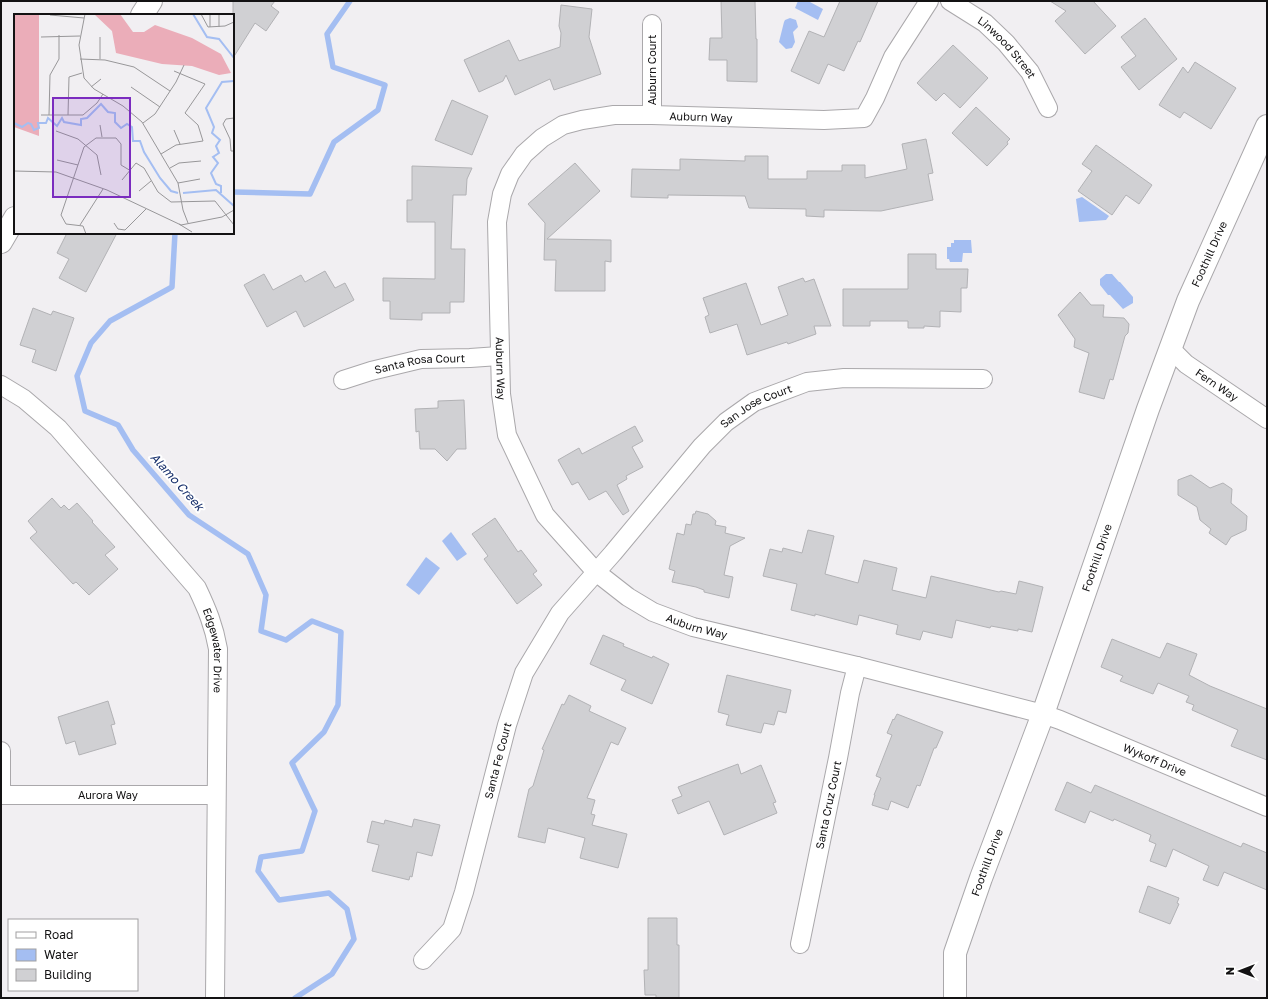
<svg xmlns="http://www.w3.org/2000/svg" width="1268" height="999" viewBox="0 0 1268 999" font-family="'Golos Text',sans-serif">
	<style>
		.water { fill: #a4bef2 }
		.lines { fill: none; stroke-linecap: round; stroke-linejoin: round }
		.stream { stroke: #a4bef2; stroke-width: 5.5 }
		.building { fill: #d0d0d3; stroke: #b2b2b5 }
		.minor-casing { stroke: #aaa8ab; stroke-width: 20 }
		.tertiary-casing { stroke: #aaa8ab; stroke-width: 24 }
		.minor { stroke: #fff; stroke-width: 18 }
		.tertiary { stroke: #fff; stroke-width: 22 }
		.labels { text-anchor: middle; stroke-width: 4; stroke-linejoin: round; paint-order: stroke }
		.street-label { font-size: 11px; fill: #131213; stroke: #fff }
		.water-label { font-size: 12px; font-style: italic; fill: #162f6b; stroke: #fff }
		.inset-river { fill: none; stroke: #a4bef2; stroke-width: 2 }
		.inset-road { fill: none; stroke: #989799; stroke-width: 1 }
		.view { fill: #7b2cbf; fill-opacity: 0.15; stroke: #7b2cbf; stroke-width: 2 }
		.inset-edge { fill: none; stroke: #131213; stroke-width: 2 }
	</style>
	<rect width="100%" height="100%" fill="#f1eff2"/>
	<!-- water -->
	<g class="water">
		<path d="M798,1H808L823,9L818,20L795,8Z"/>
		<path d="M790,18L796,20L798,27L793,32L795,42L792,48L786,49L779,42L784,22L785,20Z"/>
		<path d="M1082,197L1109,216L1106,220L1079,222L1076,199Z"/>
		<path d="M954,240H971L972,253H963L962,262H950L949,259H947V247H951V243H954Z"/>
		<path d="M1106,274H1112L1119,282H1120L1133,297V303L1123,309L1110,295H1108L1100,285V279Z"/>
		<path d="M451,532L467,554L457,561L442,541Z"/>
		<path d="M426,557L440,568L419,595L406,585Z"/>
	</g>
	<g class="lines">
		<!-- stream -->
		<g class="stream">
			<path d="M233,192L310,194L334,142L378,110L385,85L333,67L327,34L350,1"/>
			<path d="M175,233L172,287L110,321L91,343L77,376L85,411L118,425L133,450L189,515L248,554L266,595L261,631L286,640L312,621L341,632L338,705L324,732L292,763L315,811L302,851L261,857L258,871L279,900L329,893L347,909L354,939L332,974L295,998"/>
		</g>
	</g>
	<!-- building -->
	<g class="building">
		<path d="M233,1H275L271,6L279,12L266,31L255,23L233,58Z"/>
		<path d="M721,1H755L756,39H757V82L727,81V60H709L710,38H722Z"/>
		<path d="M840,1H878L860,42L858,41L844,71L828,64L819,84L791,71L809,31L824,37Z"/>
		<path d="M1050,1H1093L1116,26L1085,54L1055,21L1066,11Z"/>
		<path d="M561,5L592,9L589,37L601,74L554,90L550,79L515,95L506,75L503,81L479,92L464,60L509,40L519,61L560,47L561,33L559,26Z"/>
		<path d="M1145,18L1177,59L1139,90L1121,67L1136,56L1121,37Z"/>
		<path d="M953,45L988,78L960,108L944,93L936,101L917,83Z"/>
		<path d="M1195,62L1236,88L1211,129L1184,112L1180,118L1159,105L1183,67L1188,73Z"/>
		<path d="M452,100L488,116L472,155L435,140Z"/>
		<path d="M976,107L1010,139L1007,142L1008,144L987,166L952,133Z"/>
		<path d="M926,139L933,173L928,174L933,200L881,211L824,210V217L806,216V209L749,208L745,196L668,195V198L631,197L632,169L680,170V159L745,161V156H768V179H807V171H842V165H865V178L907,169L902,144Z"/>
		<path d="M1096,145L1152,185L1139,204L1126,195L1112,215L1078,191L1092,171L1082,164Z"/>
		<path d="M575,163L600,191L547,239L611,240V262L605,261V291H555L556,260H544L545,223L528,204Z"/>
		<path d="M412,166L472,168L467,179L466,195H453L451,249H465L464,302H450V313H422V320L390,319V301H383V278L435,279V222H407V200H412Z"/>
		<path d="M67,233H117L86,292L59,278L69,259L57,253Z"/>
		<path d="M908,254H936V269H968L967,288H961V312L940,311V327L924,326V328H908V321H870V326H843V289H908Z"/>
		<path d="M325,271L335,288L345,283L354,300L304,327L296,311L267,327L244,285L264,274L273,290L301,275L305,282Z"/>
		<path d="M803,278L805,282L814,279L831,326H814L816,334L788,344L787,342L747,355L737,324L710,333L705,317L709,315L703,298L746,283L761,325L788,315L778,287Z"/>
		<path d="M1080,292L1091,305H1104L1103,317L1124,318L1129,324L1128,333L1125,336L1113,380L1110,379L1104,399L1079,392L1089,353L1074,347L1075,339L1058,315Z"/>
		<path d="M33,308L51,315L53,311L74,318L56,371L32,362L36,350L20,345Z"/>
		<path d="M464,400L466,449H457L447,461L435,449H420L419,431L416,432L415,409L438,408V401Z"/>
		<path d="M635,426L643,441L632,447L643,467L626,476L627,479L617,485L629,511L623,515L606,491L589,500L578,482L572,485L558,460L579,448L582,454Z"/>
		<path d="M1191,475L1210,488L1223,483L1232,489L1231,503L1247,516L1246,530L1231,537L1226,545L1209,533L1211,529L1200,520L1197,507L1178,495V480Z"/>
		<path d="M52,498L61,508L64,505L69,510L77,503L93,521L92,522L115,547L105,555L118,569L89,595L76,582L73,584L30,538L37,532L28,521Z"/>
		<path d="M696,511L708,514L716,521L715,525L726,527L725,533L745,538L730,546L724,575L733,577L729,598L704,592V590L696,587L672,582L675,571L669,569L677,533L684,535L686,524L691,525L693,514H695Z"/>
		<path d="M495,518L518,552L521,550L537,571L533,574L542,585L517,604L484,559L488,556L472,534Z"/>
		<path d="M808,530L834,536L825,574L858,583L864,560L897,568L892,590L926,598L931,576L999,592L1001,591L1016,594L1019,581L1043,587L1032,632L1018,629V631L991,626L990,628L956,620L952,638L923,631L920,640L896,634L898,625L859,615L857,625L815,614V616L791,610L797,584L763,576L770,549L782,552L783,548L802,553Z"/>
		<path d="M603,635L624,644L623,646L652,658L653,656L669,664L652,704L621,690L626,680L590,664Z"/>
		<path d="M1112,639L1160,658L1167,643L1197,654L1189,675L1210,686L1267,709V760L1231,746L1238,730L1192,710L1194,705L1186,702L1189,696L1158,683L1153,694L1120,681L1123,676L1101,667Z"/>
		<path d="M727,675L791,690L786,713L778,711L774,725L764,723L761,733L726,725L729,715L718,712Z"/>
		<path d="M569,695L591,706L589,711L626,728L618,745L611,742L587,798L595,800L591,814L595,815L592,825L627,834L618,868L580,858L585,838L548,828L545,843L518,837L529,789L533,786L544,750L542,749L562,704L564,705Z"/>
		<path d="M108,701L115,724L111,725L116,744L79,755L75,741L66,744L58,717Z"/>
		<path d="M897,714L943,732L936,748H934L920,786L917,785L908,808L891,801L888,810L872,805L875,795H874L881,778L876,776L892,735L887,733L893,719L894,720Z"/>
		<path d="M738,764L741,774L761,765L776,802L773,803L777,813L724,835L709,801L678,814L672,800L682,796L678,787Z"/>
		<path d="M1067,782L1091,793L1095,785L1241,847L1243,843L1267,853V890L1224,872L1218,886L1203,880L1209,866L1173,849L1166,867L1150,861L1156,844L1149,841L1151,835L1114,819L1113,821L1090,811L1085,823L1055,810Z"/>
		<path d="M414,819L440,825L432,856L417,852L412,877L410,876L409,880L372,871L379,845L367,842L372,821L384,824L385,820L412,827Z"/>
		<path d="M1148,886L1179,898L1177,903L1179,904L1170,924L1139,912Z"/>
		<path d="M648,918H677V945H679V998H656V995H645L644,970H648Z"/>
	</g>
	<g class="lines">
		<defs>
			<g id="minor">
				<path id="s1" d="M929,1L893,57L875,98L864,118L824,120L652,115H614L582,120L563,125L542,138L524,154L510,174L502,194L497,222L501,394L507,435L545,515L596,572L628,597L653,612L693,627L857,666L1043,714L1060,720L1267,807"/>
				<path id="s2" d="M950,1L985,23L1006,43L1030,72L1048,108"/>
				<path d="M652,24V115"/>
				<path id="s3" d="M1170,348L1186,364L1267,419"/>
				<path id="s4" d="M343,380L371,371L421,359L470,358L499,356"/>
				<path id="s5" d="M1,385L24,399L58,428L197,588C207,609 214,626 218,649L215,998"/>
				<path d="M1,751V795"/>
				<path id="s6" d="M1,795H216"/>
				<path id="s7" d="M800,944L838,758L850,693L857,666"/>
				<path id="s8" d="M423,960L452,929L464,892L507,725L524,673L560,613L613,553L702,446L726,422L754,402L807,382L844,378L983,379"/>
			</g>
			<g id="tertiary">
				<path d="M142,15L151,1"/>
				<path d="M1,242L15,218"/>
				<path id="s9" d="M955,998V953L981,878L1043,714L1148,409L1188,301L1267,126"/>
			</g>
		</defs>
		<!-- minor casing -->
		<use href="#minor" class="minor-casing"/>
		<!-- tertiary casing -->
		<use href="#tertiary" class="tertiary-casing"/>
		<!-- minor -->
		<use href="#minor" class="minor"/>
		<!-- tertiary -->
		<use href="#tertiary" class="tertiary"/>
	</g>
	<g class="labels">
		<!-- street labels -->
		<g class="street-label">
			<text dy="4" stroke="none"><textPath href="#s2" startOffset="74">Linwood Street</textPath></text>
			<text transform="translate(652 70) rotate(-90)" y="4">Auburn Court</text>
			<text transform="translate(701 117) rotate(2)" y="4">Auburn Way</text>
			<text dy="4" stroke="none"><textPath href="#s9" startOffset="789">Foothill Drive</textPath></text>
			<text dy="4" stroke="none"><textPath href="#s4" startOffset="79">Santa Rosa Court</textPath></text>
			<text dy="4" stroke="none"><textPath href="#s1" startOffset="706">Auburn Way</textPath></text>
			<text dy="4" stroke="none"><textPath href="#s3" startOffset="60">Fern Way</textPath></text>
			<text dy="4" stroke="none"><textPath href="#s8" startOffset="666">San Jose Court</textPath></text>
			<text dy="4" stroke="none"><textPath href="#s9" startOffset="465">Foothill Drive</textPath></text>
			<text dy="4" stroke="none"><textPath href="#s1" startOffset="1054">Auburn Way</textPath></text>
			<text dy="4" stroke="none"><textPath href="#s5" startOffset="349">Edgewater Drive</textPath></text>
			<text dy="4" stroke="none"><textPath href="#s1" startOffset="1532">Wykoff Drive</textPath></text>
			<text dy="4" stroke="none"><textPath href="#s8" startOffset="217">Santa Fe Court</textPath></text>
			<text dy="4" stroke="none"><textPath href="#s6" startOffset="107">Aurora Way</textPath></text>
			<text dy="4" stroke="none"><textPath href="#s7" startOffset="142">Santa Cruz Court</textPath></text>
			<text dy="4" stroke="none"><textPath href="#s9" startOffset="141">Foothill Drive</textPath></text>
		</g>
		<!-- water labels -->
		<g class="water-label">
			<text transform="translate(177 482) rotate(48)" y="4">Alamo Creek</text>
		</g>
	</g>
	<!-- overview -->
	<g transform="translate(14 14)">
		<rect width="220" height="220" fill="#f1eff2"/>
		<path d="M0,0H25V122L0,113ZM80,0H106L119,18H130L141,11L178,24L207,40L217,59L205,61L178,52L148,50L102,39L98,17Z" fill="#ebadb9"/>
		<path class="inset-river" d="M179,0L193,23L205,25L220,44M0,109L8,113L14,109L17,110L20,116L25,114L24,109H32L34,104L43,112L48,104L50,108L67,111V105L73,104L87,90L94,98L101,99V108L107,114L113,110L118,113L119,127H126L130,138L146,164L157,177L164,179M169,179L202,176L220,192M207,179V172L202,170L197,159L204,149L199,143L205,139L202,132L206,126L198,119L200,113L192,94L208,68L220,67"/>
		<path class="inset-road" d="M71,0L65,31L70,64L80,75L109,92L128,108L164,169L169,196L174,209M187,0L194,13L211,12L220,8M196,0V13M36,1L70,4M205,13V0M27,23L66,22M66,45L91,46L120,53L156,77M86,45V23M77,73L87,65M117,73L146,93M27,101H69L83,89L89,80M35,101L36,61L45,45V21M54,101L55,63L68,59M220,104L212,105L209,110L216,125L217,137H220M129,109L141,100L162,68L170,51M86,111L88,123M160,116L166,130M42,117L64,125L83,141L87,161M147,140L162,131L189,127L184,111L171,99L191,70L160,57M43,146L64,151M156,154L165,149L187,147M0,157L42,158L93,176L167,211L208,203L220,196M108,166L122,149L130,154L144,178L157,188L201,187L220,211M164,169L186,165M125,177L137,167M100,209L104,215L111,216L132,195M165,210L178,218M66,211L89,175M72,220L69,212L52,210L47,201L70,133L82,124H102L107,130V151L117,157"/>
		<path class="view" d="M39,84H116V183H39Z"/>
		<rect width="220" height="220" class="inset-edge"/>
	</g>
	<!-- border -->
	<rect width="1268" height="999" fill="none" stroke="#131213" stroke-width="4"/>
	<!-- legend -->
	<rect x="8" y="919" width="130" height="72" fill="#ffffff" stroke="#a1a0a1"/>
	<rect x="16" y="932" width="20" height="6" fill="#ffffff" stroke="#a1a0a1"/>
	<text x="44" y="939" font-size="12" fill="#131213">Road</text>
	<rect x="16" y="949" width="20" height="12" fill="#a4bef2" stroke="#a1a0a1"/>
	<text x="44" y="959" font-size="12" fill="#131213">Water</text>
	<rect x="16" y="969" width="20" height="12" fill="#d0d0d3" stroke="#a1a0a1"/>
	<text x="44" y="979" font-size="12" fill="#131213">Building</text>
	<!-- north arrow -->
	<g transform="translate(1240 971) rotate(270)" stroke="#ffffff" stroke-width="3" paint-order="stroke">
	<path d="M0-3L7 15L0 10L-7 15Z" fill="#131213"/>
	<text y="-6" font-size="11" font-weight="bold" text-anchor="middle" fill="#131213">N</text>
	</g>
</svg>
